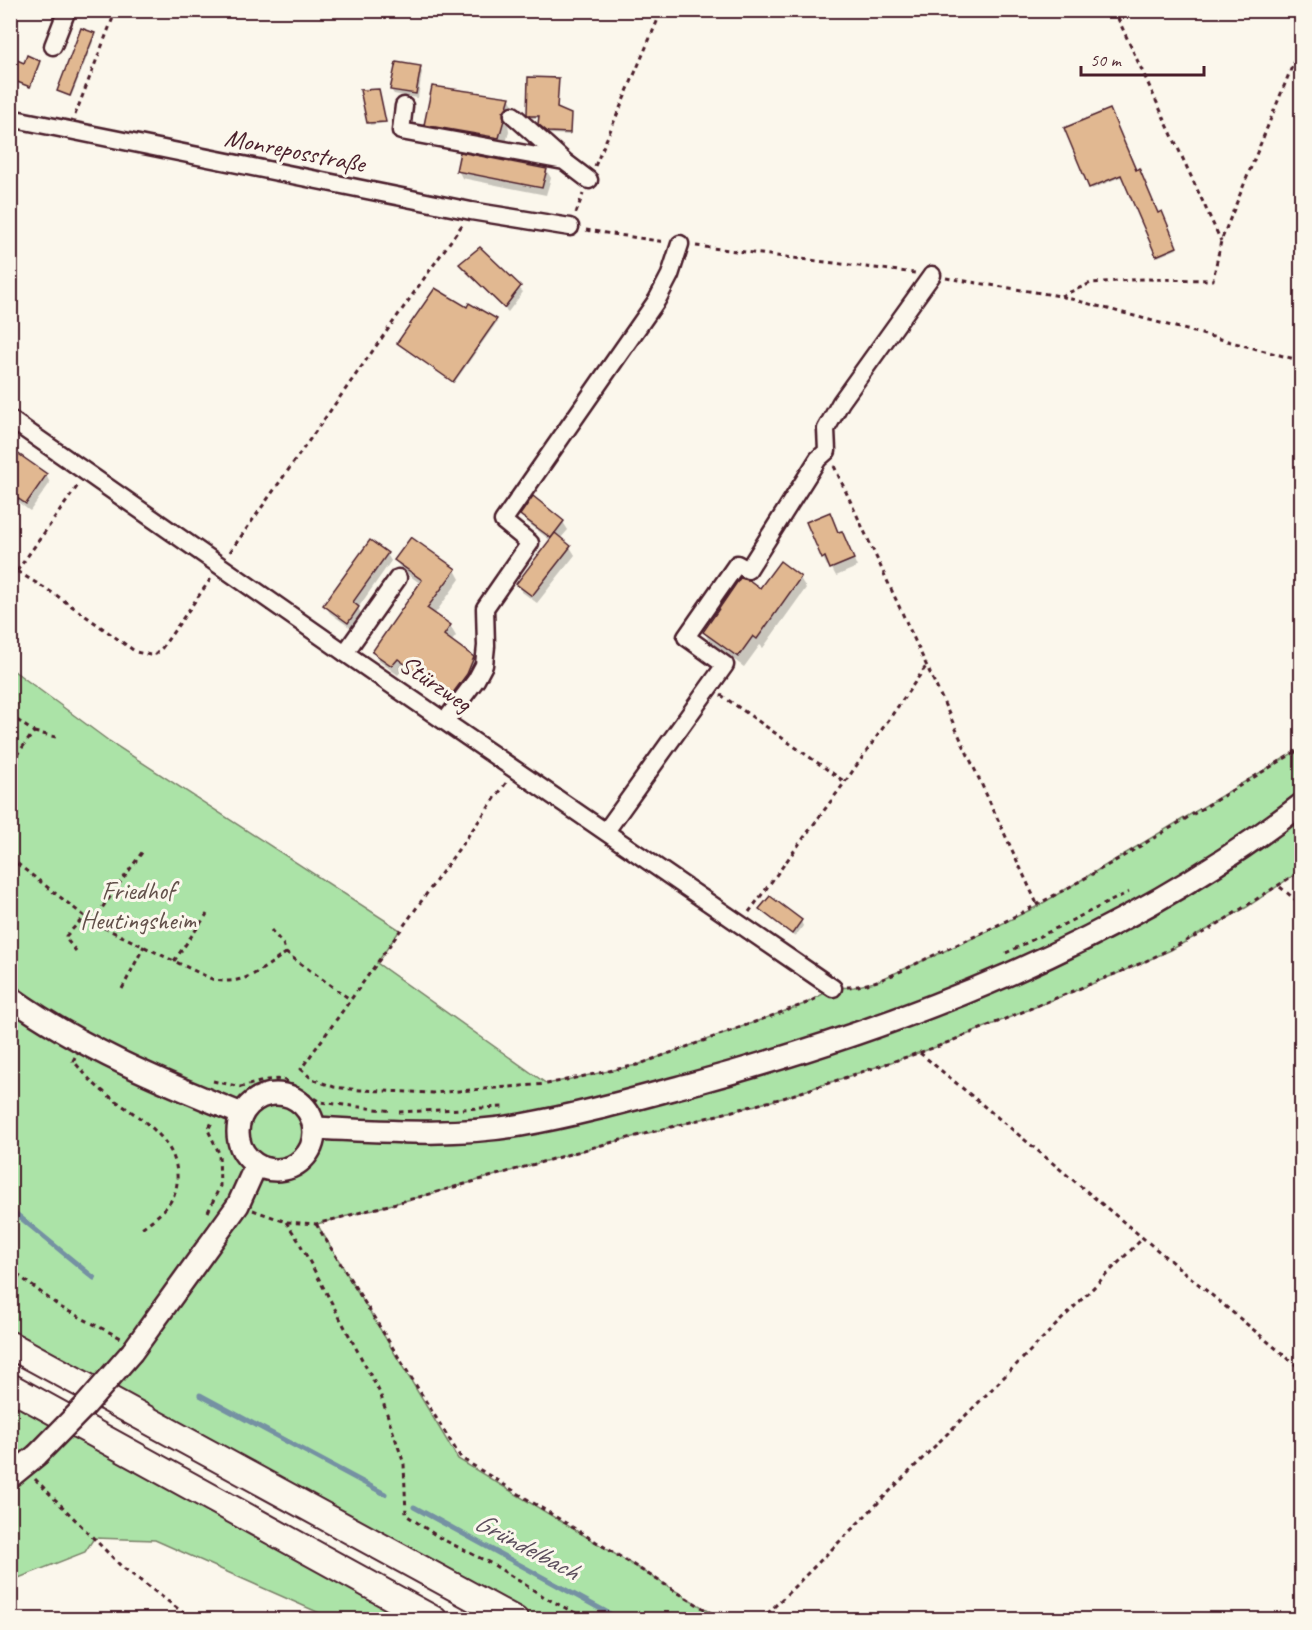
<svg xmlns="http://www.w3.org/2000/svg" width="1312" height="1630" viewBox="0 0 1312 1630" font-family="Caveat,sans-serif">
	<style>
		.green { fill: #abe3a7; stroke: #7a8169; stroke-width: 1.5 }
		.shadow { fill: #0003 }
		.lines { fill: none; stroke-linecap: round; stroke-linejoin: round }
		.stream { stroke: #7591a3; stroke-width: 5 }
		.building { fill: #e1b891; stroke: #4a1f2b; stroke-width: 1.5 }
		.minor-casing { stroke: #4a1f2b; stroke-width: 21 }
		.major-casing { stroke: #4a1f2b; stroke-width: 26 }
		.highway-casing { stroke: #4a1f2b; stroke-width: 30 }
		.path { stroke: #4a1f2b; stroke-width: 3; stroke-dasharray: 4.5 4.5; stroke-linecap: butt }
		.minor { stroke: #fbf7ec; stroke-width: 16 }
		.major { stroke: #fbf7ec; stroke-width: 21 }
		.highway { stroke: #fbf7ec; stroke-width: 26 }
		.major-bridge-casing { stroke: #4a1f2b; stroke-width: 26; stroke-linecap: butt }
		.major-bridge { stroke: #fbf7ec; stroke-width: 21 }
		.labels { text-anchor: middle; stroke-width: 6; stroke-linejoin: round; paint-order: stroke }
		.street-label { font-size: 26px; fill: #4a1f2b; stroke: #fbf7ec }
		.park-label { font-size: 26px; fill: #62504a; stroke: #fbf7ec }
		.water-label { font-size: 27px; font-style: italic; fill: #5c4e5d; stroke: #fbf7ec }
	</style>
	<rect width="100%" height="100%" fill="#fbf7ec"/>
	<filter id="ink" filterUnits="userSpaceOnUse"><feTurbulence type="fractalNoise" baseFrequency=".0167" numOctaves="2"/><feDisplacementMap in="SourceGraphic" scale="12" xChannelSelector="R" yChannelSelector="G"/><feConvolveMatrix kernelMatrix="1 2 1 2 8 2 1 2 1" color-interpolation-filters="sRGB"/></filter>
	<g filter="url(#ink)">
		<!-- green -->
		<g class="green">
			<path d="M10,668L109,741L400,930L377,963L547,1084L637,1065L807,1003L833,988L854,987L875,982L967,941L1038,906L1301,748V870L1247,907L1171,950L1114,975L939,1046L783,1098L598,1146L423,1196L317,1224L458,1459L722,1619H515L11,1344Z"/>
			<path d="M10,1387L434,1619H333L155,1540L94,1538L85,1552L11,1581Z"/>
		</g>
		<!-- shadow -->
		<g class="shadow">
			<path d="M94,35L95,37L71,97L59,92L58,90Z"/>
			<path d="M10,59L25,64L39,62L40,64L31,88L17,83L16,86L10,84Z"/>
			<path d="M420,68L422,72L418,98L394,94L391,90Z"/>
			<path d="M558,80L557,110L571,117L570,135L550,134L541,126L540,118H532L530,116Z"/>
			<path d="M362,92H379L386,123L370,125Z"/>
			<path d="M509,98L515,108L512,117L508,123L509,131L505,148L432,135L426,124Z"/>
			<path d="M1066,129L1135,171L1157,215H1163L1177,249L1158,257L1123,176L1092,189Z"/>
			<path d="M458,170H546L551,178L546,195L462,178Z"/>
			<path d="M480,249L523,292L508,312L461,264Z"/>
			<path d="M468,310L497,322L454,383L399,343Z"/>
			<path d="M46,475L50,483L30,511L15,500L10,492Z"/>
			<path d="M533,499L563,522L568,530L560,539L570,547L575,555L537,603L522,592L518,584L551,541L527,522L522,515Z"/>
			<path d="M839,534L846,540L857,567L836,576L830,565L827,566L823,558Z"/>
			<path d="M387,554L391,561L358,608L362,615L352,629L330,613L325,605Z"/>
			<path d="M396,561L455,570L460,579L434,615L450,626L456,636L451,642L473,658L479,668L456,706L404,668L398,675L379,661L373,652L421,584L402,570Z"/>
			<path d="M800,578L806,588L763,648L760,645L744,667L710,642L704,632L761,590Z"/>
			<path d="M761,909L801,921L803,926L795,937L764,914Z"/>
		</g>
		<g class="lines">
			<!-- stream -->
			<g class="stream">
				<path d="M10,1209L94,1278"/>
				<path d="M200,1395L385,1494"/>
				<path d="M414,1507L621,1620"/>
			</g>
		</g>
		<!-- building -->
		<g class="building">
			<path d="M81,28L95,33L70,96L57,91Z"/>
			<path d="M27,55L40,61L30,87L10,79V57L24,63Z"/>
			<path d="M396,62L421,66L416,94L390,90Z"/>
			<path d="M528,77L559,78L557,108L571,114L570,133L548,132L538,124L539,116H530L527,114Z"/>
			<path d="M432,86L510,97L507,107L503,112L504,120L499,138L424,125Z"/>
			<path d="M379,89L386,122L367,123L360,90Z"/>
			<path d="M1110,109L1136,170L1139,168L1158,213L1162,211L1177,247L1156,256L1121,175L1089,188L1064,128Z"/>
			<path d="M460,152L547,169L542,188L456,171Z"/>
			<path d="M480,247L521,286L504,308L459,264Z"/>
			<path d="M435,288L467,307L469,303L497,319L453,382L397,343Z"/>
			<path d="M10,448L47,474L26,504L10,493Z"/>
			<path d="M533,496L564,521L551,538L520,515Z"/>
			<path d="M830,512L838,532L842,531L854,559L830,569L825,557L822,559L806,522Z"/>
			<path d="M555,533L571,546L532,596L516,584Z"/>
			<path d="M411,537L456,569L427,608L451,625L444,635L474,657L467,674L450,697L398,659L392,666L372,652L422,580L394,560Z"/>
			<path d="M370,540L388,553L353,602L359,607L348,623L323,605Z"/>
			<path d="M780,561L801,577L757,639L753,636L738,657L703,632L740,578L749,580L760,588Z"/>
			<path d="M770,896L802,920L792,934L759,909Z"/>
		</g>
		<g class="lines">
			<defs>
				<g id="minor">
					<path d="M53,46L67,10"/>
					<path d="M404,106L401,131L564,161L589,180"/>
					<path d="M513,115L563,160"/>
					<path d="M10,118L471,211L570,227"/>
					<path d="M10,419L345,653L833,988"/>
					<path d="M345,653L398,578"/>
					<path d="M445,721L476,680L484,665L486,646L485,608L530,543L503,521L657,300L670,275L680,244"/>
					<path d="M606,831L725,665L686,637L737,564L748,570L818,459L827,451L826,429L841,402L932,275"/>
				</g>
				<g id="major">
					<path d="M10,997C81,1048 162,1082 242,1114"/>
					<circle cx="276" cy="1132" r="38"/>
					<path d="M314,1128C382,1131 452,1137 521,1125C578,1115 635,1099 691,1084C905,1026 1125,941 1302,804"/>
					<path d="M132,1352L238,1205L256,1165"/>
					<path d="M10,1477L37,1455"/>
				</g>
				<g id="highway">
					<path d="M10,1345L515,1620"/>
					<path d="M10,1387L434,1620"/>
				</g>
			</defs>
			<!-- minor casing -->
			<use href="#minor" class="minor-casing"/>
			<!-- major casing -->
			<use href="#major" class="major-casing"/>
			<!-- highway casing -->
			<use href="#highway" class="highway-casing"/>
			<!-- path -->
			<g class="path">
				<path d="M1114,10L1221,241"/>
				<path d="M75,115L116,10"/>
				<path d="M595,166L662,10"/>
				<path d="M576,213L583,194"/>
				<path d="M586,230L665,242"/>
				<path d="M696,246L915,273"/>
				<path d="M946,278L1060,296L1302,361"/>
				<path d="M1061,296L1091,283L1144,279L1213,280L1221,241L1302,42"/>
				<path d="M834,466L1038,906"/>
				<path d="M230,552L462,225"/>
				<path d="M10,567L56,595L136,652L150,655L156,654L162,648L212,577"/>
				<path d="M17,571L79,484"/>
				<path d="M721,695L845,782"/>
				<path d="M10,715L34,732L10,764"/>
				<path d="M34,732L56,737"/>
				<path d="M506,783L301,1069L312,1079L334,1087L360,1090L433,1093L547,1084L637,1065L807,1003L819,997"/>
				<path d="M10,858L92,922L214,980C247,985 260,970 286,953"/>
				<path d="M1280,887L1302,905"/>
				<path d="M749,912L845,782L927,665"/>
				<path d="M92,922L143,851"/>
				<path d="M271,930L283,944L286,953L351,1000"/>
				<path d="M76,951L67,940L66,936L85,916"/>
				<path d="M1006,953L1129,892"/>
				<path d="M174,961L207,914"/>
				<path d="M847,987C877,986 906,968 932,956C1062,899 1180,821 1302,748"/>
				<path d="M122,989L144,946"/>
				<path d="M920,1053L1302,1370"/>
				<path d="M75,1057L73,1061C82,1070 89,1080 99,1088C127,1112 175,1132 177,1174C178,1186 175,1196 168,1205C161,1214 150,1222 140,1229"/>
				<path d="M213,1081L241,1087L267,1080L283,1079L320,1102L392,1111"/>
				<path d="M399,1112L503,1107"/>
				<path d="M253,1210L286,1222L316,1224L423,1196L598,1146L783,1098L844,1078L939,1046L1144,962L1210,929L1302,870"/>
				<path d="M208,1212L220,1186L219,1153L208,1130L213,1120"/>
				<path d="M286,1222L298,1240L380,1393L404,1464L406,1515L440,1538L494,1565L546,1598L589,1620"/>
				<path d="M316,1224L461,1458L722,1620"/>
				<path d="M10,1269L60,1307L121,1338"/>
				<path d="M35,1479L121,1566L193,1620"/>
				<path d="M761,1620L1143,1238"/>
			</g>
			<!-- minor -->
			<use href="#minor" class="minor"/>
			<!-- major -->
			<use href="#major" class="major"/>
			<!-- highway -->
			<use href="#highway" class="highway"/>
			<defs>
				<path id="major-bridge" d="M37,1455L84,1407L132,1352"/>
			</defs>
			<!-- major-bridge casing -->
			<use href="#major-bridge" class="major-bridge-casing"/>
			<!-- major-bridge -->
			<use href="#major-bridge" class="major-bridge"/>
		</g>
	</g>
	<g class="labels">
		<!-- street labels -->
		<g class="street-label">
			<text transform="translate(295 150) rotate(11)" y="9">Monreposstraße</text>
			<text transform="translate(436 683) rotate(34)" y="9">Stürzweg</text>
		</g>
		<!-- park labels -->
		<g class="park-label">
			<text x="138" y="899">Friedhof<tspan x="138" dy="30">Heutingsheim</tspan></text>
		</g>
		<!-- water labels -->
		<g class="water-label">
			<text transform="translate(527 1546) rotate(28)" y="9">Gründelbach</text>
		</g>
	</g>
	<!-- margin -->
	<rect width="1312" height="1630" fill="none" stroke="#fbf7ec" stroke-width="36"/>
	<rect x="18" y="18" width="1276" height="1594" fill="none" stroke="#4a1f2b" stroke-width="2" filter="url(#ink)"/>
	<!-- scale -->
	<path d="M1081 66v9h123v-9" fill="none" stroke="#4a1f2b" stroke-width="3"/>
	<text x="1090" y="66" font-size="18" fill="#4a1f2b" stroke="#fbf7ec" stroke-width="4.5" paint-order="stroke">50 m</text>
</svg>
